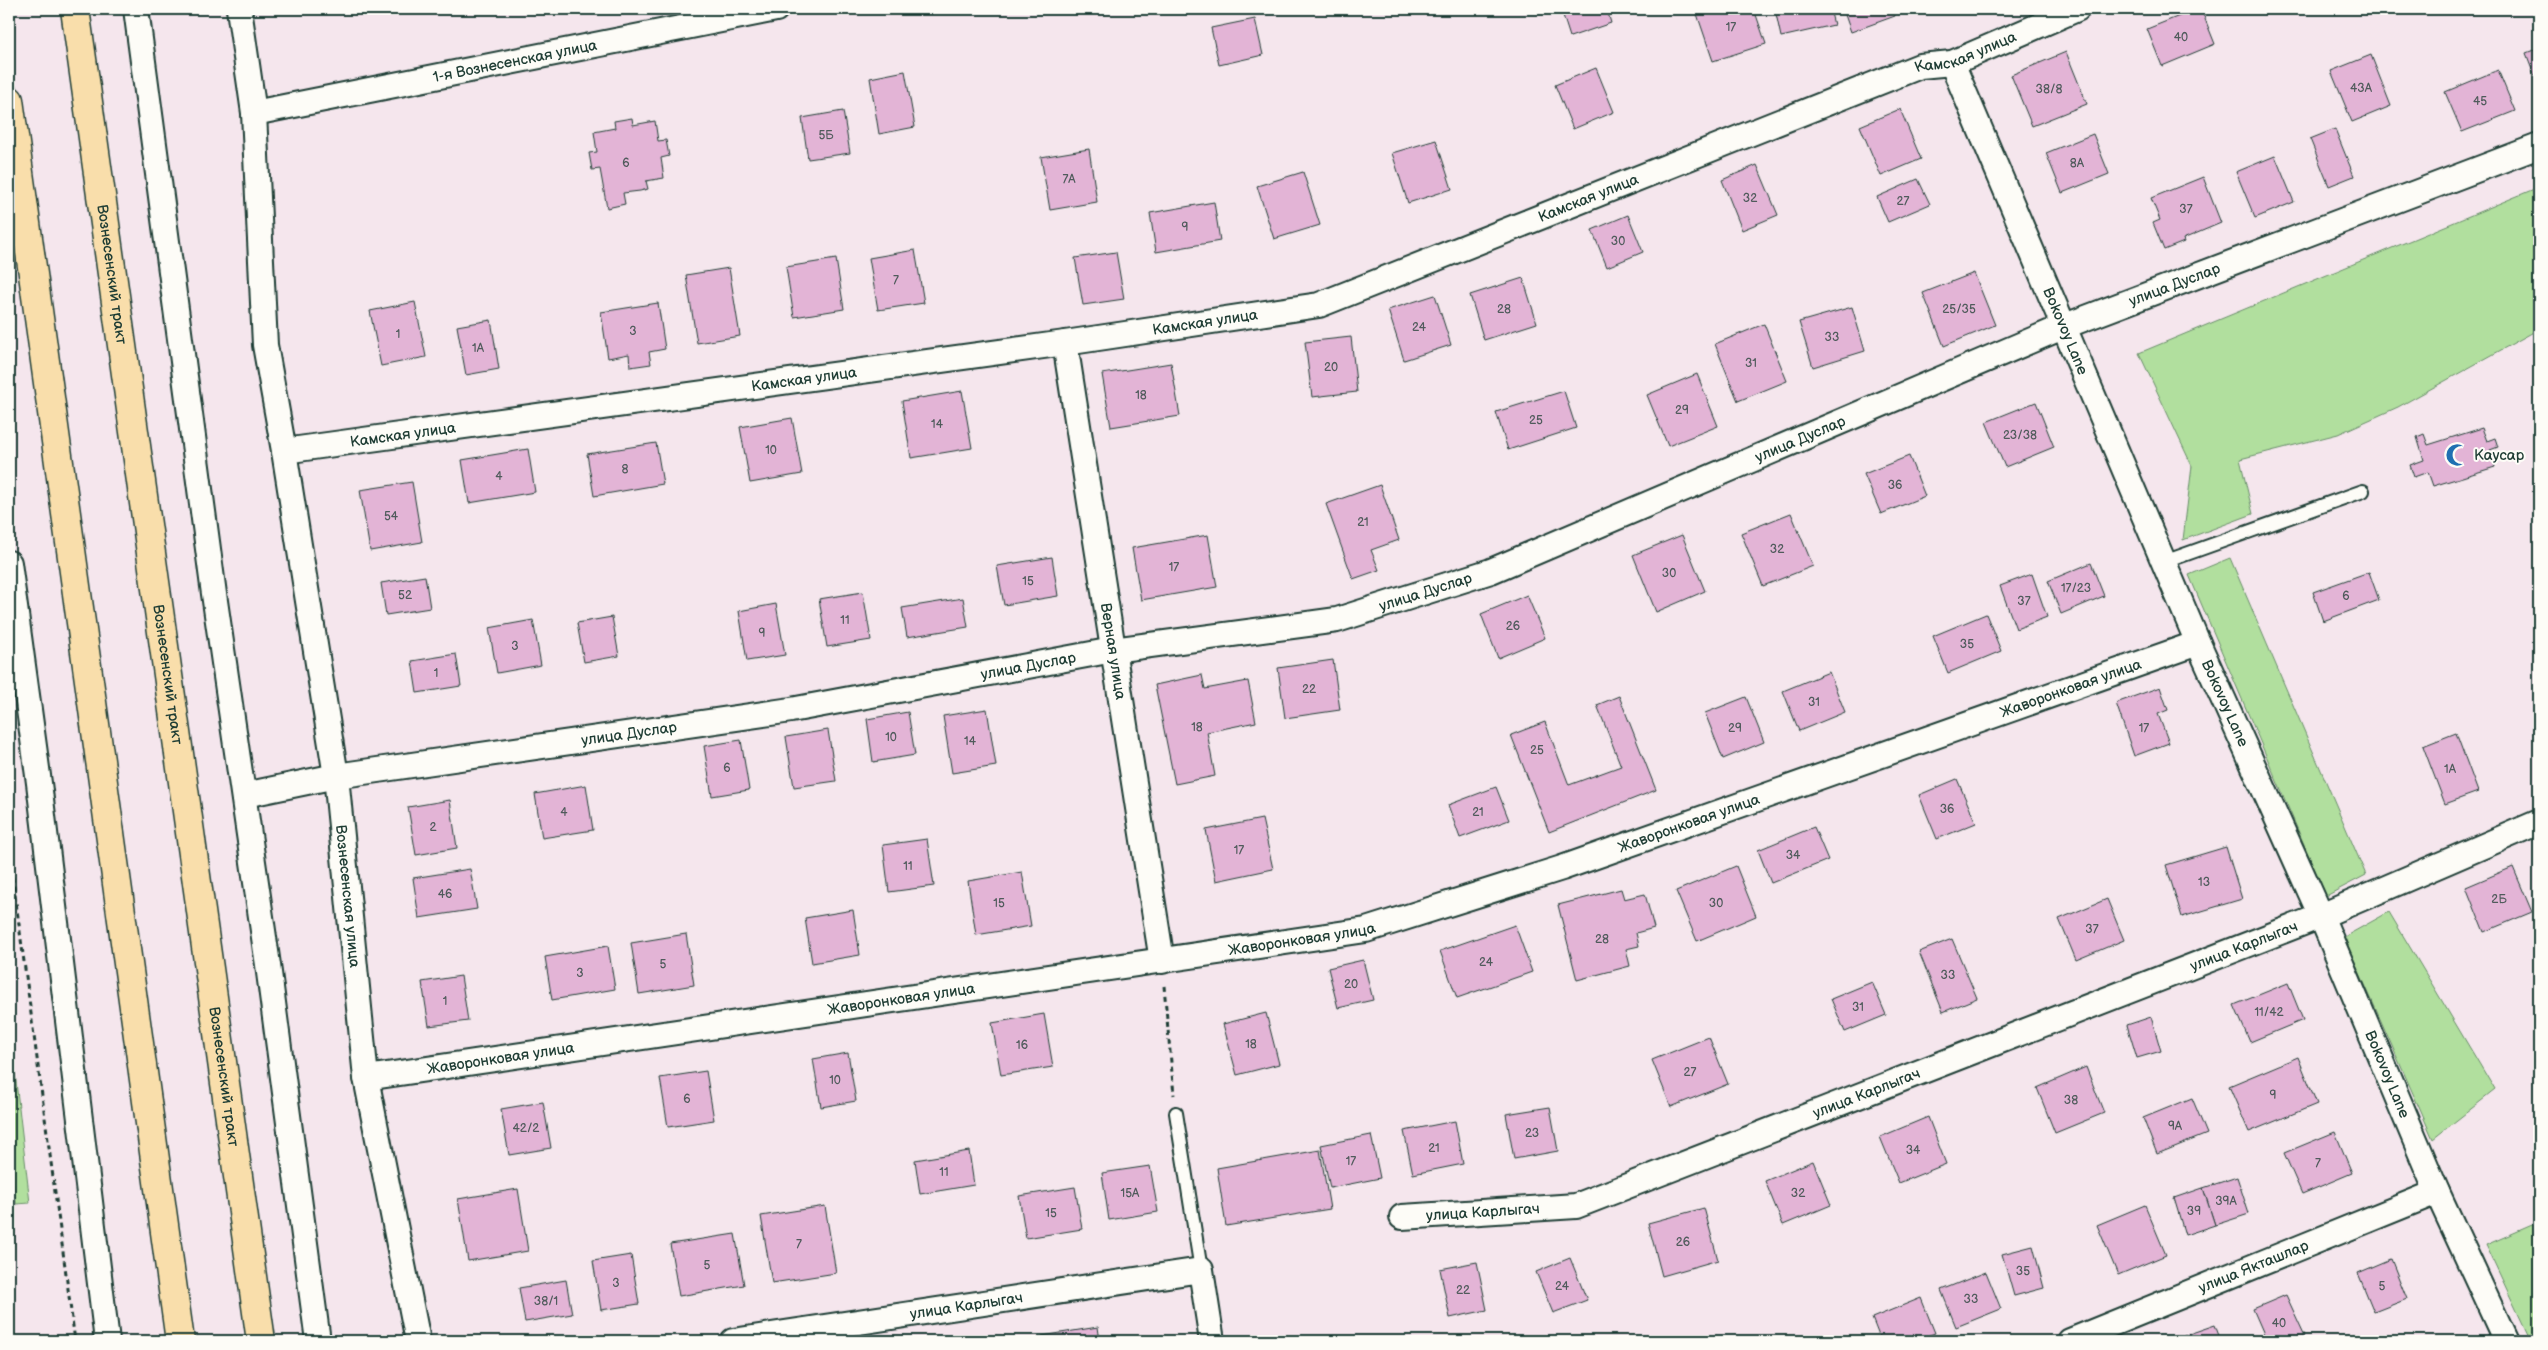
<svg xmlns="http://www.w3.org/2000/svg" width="2548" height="1350" viewBox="0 0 2548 1350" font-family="'Balsamiq Sans',sans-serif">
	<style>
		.green { fill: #b1df9e; stroke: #688e69 }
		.building { fill: #e3b4d6; stroke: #1f3d34 }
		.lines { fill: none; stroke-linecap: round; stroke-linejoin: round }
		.lane-casing { stroke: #1f3d34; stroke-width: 16 }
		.street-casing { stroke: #1f3d34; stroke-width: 28 }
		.primary-casing { stroke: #1f3d34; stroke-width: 31 }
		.path { stroke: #1f3d34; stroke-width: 3; stroke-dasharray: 5 4; stroke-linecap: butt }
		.lane { stroke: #fdfcf7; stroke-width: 12 }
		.street { stroke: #fdfcf7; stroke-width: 24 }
		.primary { stroke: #f9deab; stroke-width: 28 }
		.labels { text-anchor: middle; stroke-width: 4; stroke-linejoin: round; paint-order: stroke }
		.number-label { font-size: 12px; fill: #505b5c }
		.street-label { font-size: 15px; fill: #1f3d34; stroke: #fdfcf7 }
		.poi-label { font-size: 15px; fill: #1f3d34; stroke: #fdfcf7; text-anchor: start }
	</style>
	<rect width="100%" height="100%" fill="#f5e6ed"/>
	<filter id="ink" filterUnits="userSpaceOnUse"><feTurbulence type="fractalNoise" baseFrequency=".02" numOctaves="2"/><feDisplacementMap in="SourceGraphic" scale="10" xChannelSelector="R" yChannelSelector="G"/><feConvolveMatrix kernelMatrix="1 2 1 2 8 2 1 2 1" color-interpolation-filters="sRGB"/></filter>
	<g filter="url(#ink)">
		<!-- green -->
		<g class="green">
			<path d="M2539,187V329L2398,407L2338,434L2240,459L2253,514L2183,540L2192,466L2139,353Z"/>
			<path d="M2230,558L2366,875L2326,896L2189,575Z"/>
			<path d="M2389,912L2495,1090L2433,1139L2344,937Z"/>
			<path d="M9,1021L30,1203L16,1204L9,1145Z"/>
			<path d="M2539,1222V1341H2531L2486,1245Z"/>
		</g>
		<!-- building -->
		<g class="building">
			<path d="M1561,9H1621L1608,13L1611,23L1570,37Z"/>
			<path d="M1702,9H1754L1766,44L1713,61L1696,11Z"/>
			<path d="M1775,9H1830L1834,25L1781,37Z"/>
			<path d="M1843,9H1892L1895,16L1851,32Z"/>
			<path d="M2197,9H2201L2215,44L2162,66L2147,29Z"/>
			<path d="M1255,19L1263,55L1219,65L1211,28Z"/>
			<path d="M2539,48V87L2526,53Z"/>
			<path d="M2066,52L2087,104L2032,126L2011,75Z"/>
			<path d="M2371,55L2391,106L2352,122L2331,71Z"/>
			<path d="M1596,68L1614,112L1573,129L1555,85Z"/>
			<path d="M2498,70L2515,111L2462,132L2445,92Z"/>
			<path d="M905,71L915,127L879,134L870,78Z"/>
			<path d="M1900,109L1921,159L1881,176L1860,126Z"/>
			<path d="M843,111L850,153L808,159L802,118Z"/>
			<path d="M632,118L633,125L655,121L658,141L666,140L669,156L661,158L664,178L646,181L648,189L640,191L623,193L625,204L607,208L600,169L592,170L589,153L597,152L594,132L615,128L614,121Z"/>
			<path d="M2335,129L2354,176L2329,186L2310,139Z"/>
			<path d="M2093,134L2109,174L2062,193L2046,153Z"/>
			<path d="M1436,140L1452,189L1408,203L1392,153Z"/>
			<path d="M1089,149L1097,202L1050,210L1041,157Z"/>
			<path d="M2275,156L2294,202L2255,218L2236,172Z"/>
			<path d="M1757,165L1778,215L1742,230L1722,180Z"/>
			<path d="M1303,172L1320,225L1274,239L1257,186Z"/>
			<path d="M2203,177L2221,223L2183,239L2184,242L2164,250L2153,223L2160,220L2151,198Z"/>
			<path d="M1918,179L1930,204L1888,222L1877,197Z"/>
			<path d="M1214,202L1220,241L1156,252L1150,213Z"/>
			<path d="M1628,215L1643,252L1607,267L1592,230Z"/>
			<path d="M915,250L924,303L878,310L869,258Z"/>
			<path d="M1116,252L1124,299L1083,305L1075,258Z"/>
			<path d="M836,259L844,309L794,317L786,267Z"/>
			<path d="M729,268L740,336L697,343L686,275Z"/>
			<path d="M1974,273L1995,325L1944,346L1923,293Z"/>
			<path d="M1523,278L1537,323L1484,340L1470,295Z"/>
			<path d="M1435,295L1451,345L1404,360L1388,310Z"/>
			<path d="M415,302L426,357L381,366L370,311Z"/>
			<path d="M658,303L665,349L649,352L651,364L630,367L629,354L608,358L601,312Z"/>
			<path d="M1852,307L1865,351L1813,367L1799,322Z"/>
			<path d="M491,320L499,369L466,375L457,326Z"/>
			<path d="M1764,324L1787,381L1738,401L1715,344Z"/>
			<path d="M1351,337L1357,392L1312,397L1305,342Z"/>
			<path d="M1171,363L1180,416L1111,427L1102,374Z"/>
			<path d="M1697,374L1718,426L1668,446L1647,395Z"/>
			<path d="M962,391L972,448L911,458L902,401Z"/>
			<path d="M1564,391L1576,428L1508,450L1496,412Z"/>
			<path d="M2036,402L2054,447L2005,467L1986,422Z"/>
			<path d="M792,418L802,474L750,483L740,427Z"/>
			<path d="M2482,428L2487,441L2495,438L2498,447L2490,450L2495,467L2433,486L2428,472L2414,477L2410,465L2424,460L2417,437L2424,434L2428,445Z"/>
			<path d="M656,443L663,484L594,496L587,454Z"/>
			<path d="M528,449L535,492L469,503L462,460Z"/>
			<path d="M1909,456L1925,496L1881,514L1864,474Z"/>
			<path d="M412,482L422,542L370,551L360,490Z"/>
			<path d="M1380,485L1399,540L1371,550L1379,570L1353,579L1326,504Z"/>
			<path d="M1791,513L1813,566L1763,586L1741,533Z"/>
			<path d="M1208,535L1217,587L1141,600L1132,548Z"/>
			<path d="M1682,535L1705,591L1656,612L1633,555Z"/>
			<path d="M1052,557L1058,596L1004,605L997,566Z"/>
			<path d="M2091,563L2104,596L2061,614L2048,581Z"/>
			<path d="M2369,572L2379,600L2323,621L2313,592Z"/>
			<path d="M2032,574L2047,617L2016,629L2000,586Z"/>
			<path d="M425,576L430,608L386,615L381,583Z"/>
			<path d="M863,592L871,640L827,647L819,599Z"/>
			<path d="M1527,595L1545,638L1498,658L1481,614Z"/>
			<path d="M963,598L968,627L907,637L902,608Z"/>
			<path d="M776,604L785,655L747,661L739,611Z"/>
			<path d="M1986,614L2001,651L1948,673L1933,636Z"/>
			<path d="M612,617L619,656L584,662L577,623Z"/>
			<path d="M533,620L541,665L497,673L489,628Z"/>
			<path d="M456,654L461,686L417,693L412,661Z"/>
			<path d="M1333,660L1340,710L1285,718L1278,668Z"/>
			<path d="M1829,672L1845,712L1799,731L1783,691Z"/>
			<path d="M1202,675L1205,689L1248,681L1256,722L1207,732L1215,776L1175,784L1155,685Z"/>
			<path d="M2160,687L2168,710L2158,714L2169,743L2134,756L2116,703Z"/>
			<path d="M1619,696L1656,790L1549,832L1511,735L1545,722L1569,785L1621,766L1597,705Z"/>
			<path d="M1746,697L1764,742L1723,759L1705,713Z"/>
			<path d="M987,709L996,766L952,773L943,716Z"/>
			<path d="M908,712L915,755L873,762L867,719Z"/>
			<path d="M828,730L836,781L794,787L786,737Z"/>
			<path d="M2456,733L2478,792L2445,804L2423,746Z"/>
			<path d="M741,740L749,790L712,796L704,746Z"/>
			<path d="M1957,779L1976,823L1937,839L1919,795Z"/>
			<path d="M586,785L593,830L542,838L535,794Z"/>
			<path d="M1496,787L1509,820L1460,838L1448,805Z"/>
			<path d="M450,800L457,848L416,855L408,807Z"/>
			<path d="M1262,819L1273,869L1216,881L1206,830Z"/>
			<path d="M1814,827L1828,860L1771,883L1758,850Z"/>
			<path d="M927,839L934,886L889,892L883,845Z"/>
			<path d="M2226,847L2242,899L2182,917L2166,865Z"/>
			<path d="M1736,866L1756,916L1697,941L1676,891Z"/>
			<path d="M2513,867L2532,912L2484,932L2466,887Z"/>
			<path d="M470,869L477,909L419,918L413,878Z"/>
			<path d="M1022,872L1031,926L976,935L968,881Z"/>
			<path d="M1621,889L1624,899L1645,894L1654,928L1636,933L1639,946L1626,949L1630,966L1577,980L1558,905Z"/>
			<path d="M2107,899L2124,940L2076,960L2059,919Z"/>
			<path d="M853,910L860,955L812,963L805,918Z"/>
			<path d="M1515,925L1532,972L1457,998L1440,951Z"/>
			<path d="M686,934L694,985L639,994L631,943Z"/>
			<path d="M1952,939L1977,998L1943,1012L1919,952Z"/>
			<path d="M608,946L615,989L552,1000L545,957Z"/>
			<path d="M1363,960L1373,1000L1338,1008L1328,968Z"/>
			<path d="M461,976L468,1021L429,1026L422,982Z"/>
			<path d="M1872,982L1886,1015L1845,1032L1831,999Z"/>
			<path d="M2288,983L2303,1020L2250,1042L2234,1005Z"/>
			<path d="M1266,1013L1279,1064L1237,1075L1223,1024Z"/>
			<path d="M1044,1014L1053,1067L1001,1075L992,1023Z"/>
			<path d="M2151,1017L2161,1051L2137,1058L2127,1025Z"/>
			<path d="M1709,1037L1728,1084L1671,1107L1652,1060Z"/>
			<path d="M848,1053L856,1101L821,1107L813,1059Z"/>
			<path d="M2298,1057L2317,1104L2249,1132L2229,1086Z"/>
			<path d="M2086,1067L2104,1113L2055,1133L2037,1088Z"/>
			<path d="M706,1071L714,1120L668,1127L660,1078Z"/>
			<path d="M2192,1098L2207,1134L2157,1154L2143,1118Z"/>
			<path d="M543,1102L551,1148L509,1155L501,1109Z"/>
			<path d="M1550,1107L1558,1151L1514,1159L1506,1114Z"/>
			<path d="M1928,1117L1946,1164L1899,1183L1880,1137Z"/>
			<path d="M1455,1121L1463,1164L1413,1174L1404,1131Z"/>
			<path d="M2335,1132L2352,1173L2302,1194L2284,1153Z"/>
			<path d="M1371,1135L1380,1178L1330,1188L1321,1145Z"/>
			<path d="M1320,1150L1330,1209L1226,1226L1217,1168Z"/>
			<path d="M969,1151L974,1185L920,1194L915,1160Z"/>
			<path d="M1813,1161L1831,1205L1783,1225L1765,1181Z"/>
			<path d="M1150,1166L1158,1212L1109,1220L1102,1173Z"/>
			<path d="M2237,1177L2249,1214L2215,1225L2203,1188Z"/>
			<path d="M1075,1187L1082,1229L1026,1238L1019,1196Z"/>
			<path d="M2203,1188L2215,1225L2185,1235L2174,1198Z"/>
			<path d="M518,1189L528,1251L468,1261L458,1199Z"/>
			<path d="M2145,1205L2166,1255L2118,1275L2097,1225Z"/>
			<path d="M825,1206L836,1273L772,1283L761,1216Z"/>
			<path d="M1704,1208L1718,1260L1662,1276L1648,1223Z"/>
			<path d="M735,1234L744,1285L679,1296L670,1244Z"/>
			<path d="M2033,1246L2044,1288L2014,1296L2002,1254Z"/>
			<path d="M631,1255L639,1304L601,1310L593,1261Z"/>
			<path d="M1570,1258L1587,1300L1553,1313L1536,1272Z"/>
			<path d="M2391,1259L2407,1299L2374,1312L2358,1273Z"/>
			<path d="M1477,1262L1487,1310L1450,1318L1440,1269Z"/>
			<path d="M1986,1272L2001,1309L1956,1327L1941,1290Z"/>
			<path d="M566,1280L572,1314L525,1322L519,1288Z"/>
			<path d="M2286,1295L2305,1336L2293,1341H2267L2253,1309Z"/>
			<path d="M1921,1298L1935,1333L1914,1341H1881L1872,1318Z"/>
			<path d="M2215,1325L2221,1341H2185L2183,1336Z"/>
			<path d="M1098,1327L1100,1341H1043L1042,1336Z"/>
		</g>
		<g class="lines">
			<defs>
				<g id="lane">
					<path d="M2164,562L2363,491"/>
					<path d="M1176,1113L1201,1270"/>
				</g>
				<g id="street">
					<path d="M136,9L214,594L268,965L318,1341"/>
					<path id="s1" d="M239,9L254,113L265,345L284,451L336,776L366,1078L418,1341"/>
					<path id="s2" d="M1952,63L2198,643L2321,916L2437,1192L2506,1341"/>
					<path id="s3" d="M254,113L776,9"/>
					<path id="s4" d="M1065,343L1162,961"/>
					<path id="s5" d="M284,451L1065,343L1319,305L1920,66L1952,63L2077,9"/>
					<path d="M9,563L39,783L107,1341"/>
					<path id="s6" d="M244,795L336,776L791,710L1113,650L1337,620L1491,571L2065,326L2539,146"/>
					<path id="s7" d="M366,1078L1366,930L1562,868L2198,643"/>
					<path id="s8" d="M1402,1217L1576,1206L2321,916L2539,822"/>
					<path id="s9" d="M733,1341L1201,1270L1212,1341"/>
					<path id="s10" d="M2070,1341L2437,1192"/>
				</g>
				<g id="primary">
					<path id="s11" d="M75,9L261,1341"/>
					<path d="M9,100L180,1341"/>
				</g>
			</defs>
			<!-- lane casing -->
			<use href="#lane" class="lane-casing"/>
			<!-- street casing -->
			<use href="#street" class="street-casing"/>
			<!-- primary casing -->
			<use href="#primary" class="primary-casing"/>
			<!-- path -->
			<g class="path">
				<path d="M9,850L75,1341"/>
				<path d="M1164,986L1174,1095"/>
			</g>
			<!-- lane -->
			<use href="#lane" class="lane"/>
			<!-- street -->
			<use href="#street" class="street"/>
			<!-- primary -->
			<use href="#primary" class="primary"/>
		</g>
	</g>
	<!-- icons -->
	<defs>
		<symbol id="mosque-bare" viewBox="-9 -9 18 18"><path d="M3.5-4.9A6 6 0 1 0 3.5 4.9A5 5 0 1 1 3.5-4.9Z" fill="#1f6fb2" stroke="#fdfcf7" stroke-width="2.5" paint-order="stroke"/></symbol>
	</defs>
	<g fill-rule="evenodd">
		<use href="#mosque-bare" x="2441" y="439" width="32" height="32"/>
	</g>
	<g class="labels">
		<!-- number labels -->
		<g class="number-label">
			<text x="1731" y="31">17</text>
			<text x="2181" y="41">40</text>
			<text x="2361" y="92">43А</text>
			<text x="2049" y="93">38/8</text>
			<text x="2480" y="105">45</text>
			<text x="826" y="139">5Б</text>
			<text x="626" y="167">6</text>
			<text x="2077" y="167">8A</text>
			<text x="1069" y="183">7А</text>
			<text x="1750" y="202">32</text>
			<text x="1903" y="205">27</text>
			<text x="2186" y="213">37</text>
			<text x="1185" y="231">9</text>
			<text x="1618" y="245">30</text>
			<text x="896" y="284">7</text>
			<text x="1504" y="313">28</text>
			<text x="1959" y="313">25/35</text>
			<text x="1419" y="331">24</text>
			<text x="633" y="335">3</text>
			<text x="398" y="338">1</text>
			<text x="1832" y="341">33</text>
			<text x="478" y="352">1А</text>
			<text x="1751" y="367">31</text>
			<text x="1331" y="371">20</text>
			<text x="1141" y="399">18</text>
			<text x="1682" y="414">29</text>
			<text x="1536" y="424">25</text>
			<text x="937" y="428">14</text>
			<text x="2020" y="439">23/38</text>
			<text x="771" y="454">10</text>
			<text x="625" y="473">8</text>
			<text x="499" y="480">4</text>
			<text x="1895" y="489">36</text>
			<text x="391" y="520">54</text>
			<text x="1363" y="526">21</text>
			<text x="1777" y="553">32</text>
			<text x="1174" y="571">17</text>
			<text x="1669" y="577">30</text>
			<text x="1028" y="585">15</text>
			<text x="2076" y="592">17/23</text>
			<text x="405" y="599">52</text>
			<text x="2346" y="600">6</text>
			<text x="2024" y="605">37</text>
			<text x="845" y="624">11</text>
			<text x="1513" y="630">26</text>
			<text x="762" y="637">9</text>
			<text x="1967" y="648">35</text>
			<text x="515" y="650">3</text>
			<text x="436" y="677">1</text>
			<text x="1309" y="693">22</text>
			<text x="1814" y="706">31</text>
			<text x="1197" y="731">18</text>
			<text x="1735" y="732">29</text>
			<text x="2144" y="732">17</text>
			<text x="891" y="741">10</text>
			<text x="970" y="745">14</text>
			<text x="1537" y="754">25</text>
			<text x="727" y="772">6</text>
			<text x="2450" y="773">1А</text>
			<text x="1947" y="813">36</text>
			<text x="564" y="816">4</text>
			<text x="1478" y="816">21</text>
			<text x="433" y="831">2</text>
			<text x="1239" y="854">17</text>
			<text x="1793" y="859">34</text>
			<text x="908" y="870">11</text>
			<text x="2204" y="886">13</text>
			<text x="445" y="898">46</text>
			<text x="2499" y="903">2Б</text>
			<text x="999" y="907">15</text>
			<text x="1716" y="907">30</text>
			<text x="2092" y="933">37</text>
			<text x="1602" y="943">28</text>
			<text x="1486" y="966">24</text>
			<text x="663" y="968">5</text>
			<text x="580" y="977">3</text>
			<text x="1948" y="979">33</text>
			<text x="1351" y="988">20</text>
			<text x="445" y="1005">1</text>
			<text x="1858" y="1011">31</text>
			<text x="2269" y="1016">11/42</text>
			<text x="1251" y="1048">18</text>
			<text x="1022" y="1049">16</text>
			<text x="1690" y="1076">27</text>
			<text x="835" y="1084">10</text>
			<text x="2273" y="1099">9</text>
			<text x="687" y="1103">6</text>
			<text x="2071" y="1104">38</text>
			<text x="2175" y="1130">9А</text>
			<text x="526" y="1132">42/2</text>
			<text x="1532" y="1137">23</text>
			<text x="1434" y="1152">21</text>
			<text x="1913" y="1154">34</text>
			<text x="1351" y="1165">17</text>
			<text x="2318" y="1167">7</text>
			<text x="944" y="1176">11</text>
			<text x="1130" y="1197">15А</text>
			<text x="1798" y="1197">32</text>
			<text x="2226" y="1205">39А</text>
			<text x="2194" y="1215">39</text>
			<text x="1051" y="1217">15</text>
			<text x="1683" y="1246">26</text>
			<text x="799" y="1248">7</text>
			<text x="707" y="1269">5</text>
			<text x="2023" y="1275">35</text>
			<text x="616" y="1287">3</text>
			<text x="1562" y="1290">24</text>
			<text x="2382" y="1290">5</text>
			<text x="1463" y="1294">22</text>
			<text x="1971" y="1303">33</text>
			<text x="546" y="1305">38/1</text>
			<text x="2279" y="1327">40</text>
		</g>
		<!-- street labels -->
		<g class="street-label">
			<text dy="5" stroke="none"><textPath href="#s5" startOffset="1740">Камская улица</textPath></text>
			<text dy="5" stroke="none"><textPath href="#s3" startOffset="266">1-я Вознесенская улица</textPath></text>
			<text dy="5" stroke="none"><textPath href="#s5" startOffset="1335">Камская улица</textPath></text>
			<text dy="5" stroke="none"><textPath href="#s11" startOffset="268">Вознесенский тракт</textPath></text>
			<text dy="5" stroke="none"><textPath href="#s6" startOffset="2010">улица Дуслар</textPath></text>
			<text dy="5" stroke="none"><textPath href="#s5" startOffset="930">Камская улица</textPath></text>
			<text dy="5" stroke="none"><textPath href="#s2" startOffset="291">Bokovoy Lane</textPath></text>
			<text dy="5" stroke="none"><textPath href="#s5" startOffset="525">Камская улица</textPath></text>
			<text dy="5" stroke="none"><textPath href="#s5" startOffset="120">Камская улица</textPath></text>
			<text dy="5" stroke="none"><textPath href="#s6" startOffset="1605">улица Дуслар</textPath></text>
			<text dy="5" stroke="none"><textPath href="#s6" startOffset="1200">улица Дуслар</textPath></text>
			<text dy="5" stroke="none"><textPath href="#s4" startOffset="312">Верная улица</textPath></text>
			<text dy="5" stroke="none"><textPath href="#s6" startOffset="795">улица Дуслар</textPath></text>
			<text dy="5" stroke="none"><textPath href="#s11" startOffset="672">Вознесенский тракт</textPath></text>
			<text dy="5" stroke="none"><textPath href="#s7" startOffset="1756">Жаворонковая улица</textPath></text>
			<text dy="5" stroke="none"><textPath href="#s2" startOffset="696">Bokovoy Lane</textPath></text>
			<text dy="5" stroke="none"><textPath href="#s6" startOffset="390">улица Дуслар</textPath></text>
			<text dy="5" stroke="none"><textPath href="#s7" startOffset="1351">Жаворонковая улица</textPath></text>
			<text dy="5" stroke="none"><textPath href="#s1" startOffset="895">Вознесенская улица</textPath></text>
			<text dy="5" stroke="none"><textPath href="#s7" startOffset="946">Жаворонковая улица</textPath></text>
			<text dy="5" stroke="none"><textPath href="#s8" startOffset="891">улица Карлыгач</textPath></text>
			<text dy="5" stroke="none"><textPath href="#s7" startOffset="541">Жаворонковая улица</textPath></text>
			<text dy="5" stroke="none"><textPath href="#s7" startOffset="136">Жаворонковая улица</textPath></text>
			<text dy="5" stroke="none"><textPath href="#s2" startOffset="1101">Bokovoy Lane</textPath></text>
			<text dy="5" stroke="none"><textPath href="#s11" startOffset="1078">Вознесенский тракт</textPath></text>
			<text dy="5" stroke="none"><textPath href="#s8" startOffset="486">улица Карлыгач</textPath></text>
			<text dy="5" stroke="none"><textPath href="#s8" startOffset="81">улица Карлыгач</textPath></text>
			<text dy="5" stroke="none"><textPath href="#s10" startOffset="198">улица Якташлар</textPath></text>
			<text dy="5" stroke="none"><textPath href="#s9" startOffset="236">улица Карлыгач</textPath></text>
		</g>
		<!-- poi labels -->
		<g class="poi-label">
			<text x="2474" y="460">Каусар</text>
		</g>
	</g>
	<!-- margin -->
	<rect width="2548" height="1350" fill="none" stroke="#fdfcf7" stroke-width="30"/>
	<rect x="15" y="15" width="2518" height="1320" fill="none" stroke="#1f3d34" stroke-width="2" filter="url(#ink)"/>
</svg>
